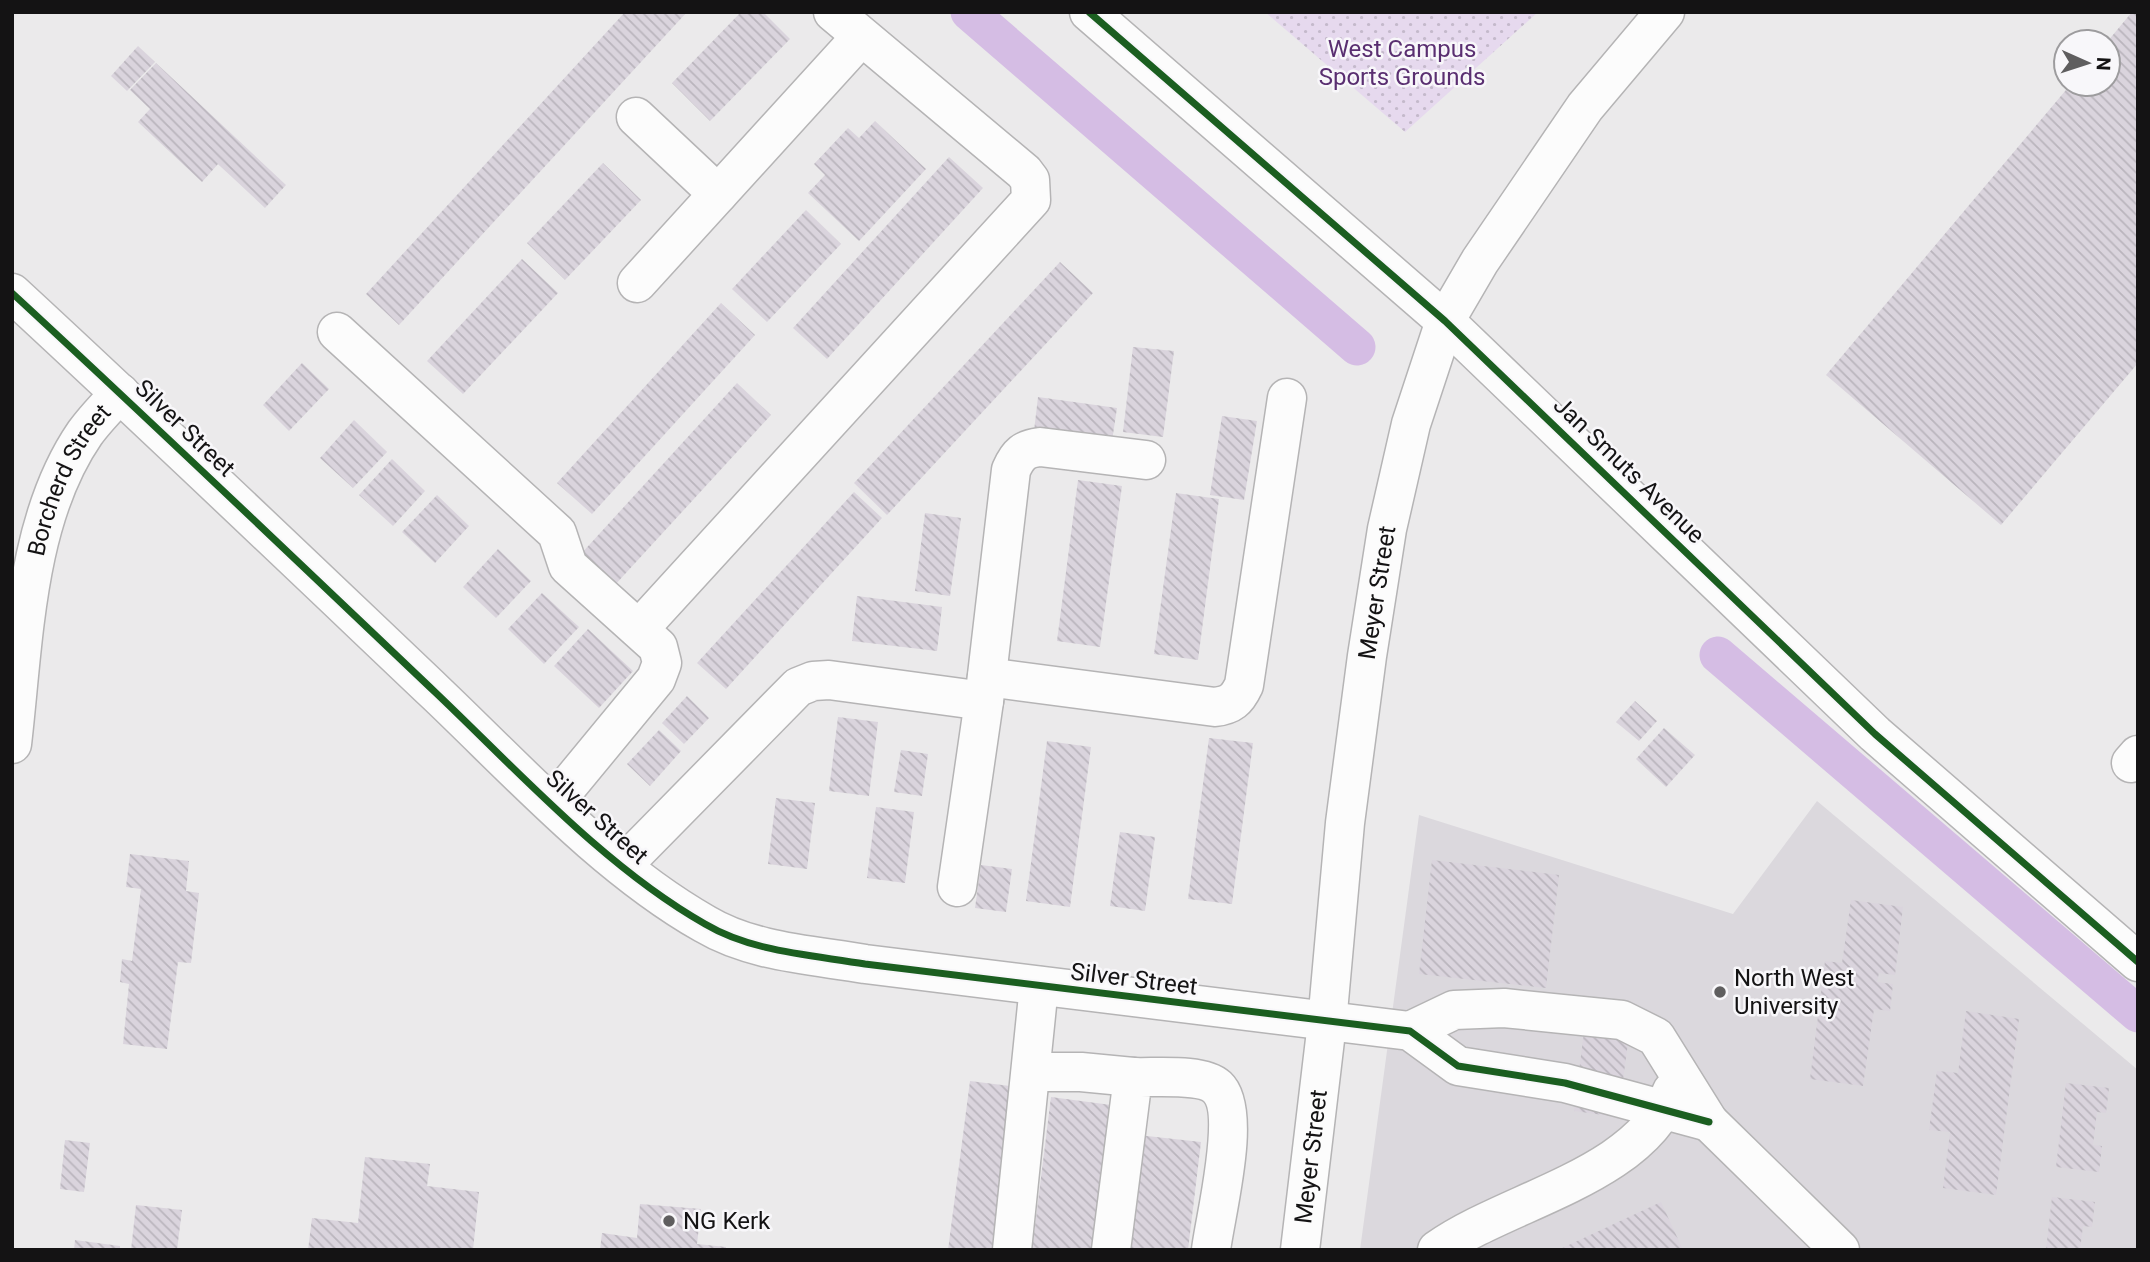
<svg xmlns="http://www.w3.org/2000/svg" width="2150" height="1262" viewBox="0 0 2150 1262" font-family="Roboto,sans-serif">
	<style>
		.built { fill: #dbd8dd }
		.park { fill: url(#park-dots) }
		.lines { fill: none; stroke-linecap: round; stroke-linejoin: round }
		.canal { stroke: #d5bde4; stroke-width: 37 }
		.building { fill: url(#building-back-hatch) }
		.minor-casing { stroke: #b5b4b5; stroke-width: 41 }
		.minor { stroke: #fcfcfc; stroke-width: 38 }
		.cycleway-casing { stroke: #f8f7fa; stroke-width: 11 }
		.cycleway { stroke: #1b5e20; stroke-width: 7 }
		.poi-dot { fill: #5f5e5f; stroke: #f8f7fa; stroke-width: 2.5 }
		.labels { text-anchor: middle; stroke-width: 5; stroke-linejoin: round; paint-order: stroke }
		.park-label { font-size: 24px; fill: #5a2f71; stroke: #f8f7fa }
		.street-label { font-size: 24px; fill: #141314; stroke: #f8f7fa }
		.poi-label { font-size: 24px; fill: #141314; stroke: #f8f7fa; text-anchor: start }
	</style>
	<defs>
		<pattern id="park-dots" width="8" height="8" patternUnits="userSpaceOnUse" patternTransform="scale(1.75)"><rect width="8" height="8" fill="#e6d9ee"/><path d="M2 2h.1M6 6h.1" fill="none" stroke="#c4b9cb" stroke-width="1.8" stroke-linecap="round"/></pattern>
		<pattern id="building-back-hatch" width="6" height="6" patternUnits="userSpaceOnUse" patternTransform="scale(1.75)"><rect width="6" height="6" fill="#dad4dd"/><path d="M-1 5l2 2M0 0l6 6M5-1l2 2" fill="none" stroke="#bab5bd"/></pattern>
	</defs>
	<rect width="100%" height="100%" fill="#ebeaeb"/>
	<!-- built -->
	<path class="built" d="M1817,801L2138,1070V1250H1360L1419,815L1733,914Z"/>
	<!-- park -->
	<path class="park" d="M1265,12H1538L1405,132Z"/>
	<g class="lines">
		<!-- canal -->
		<g class="canal">
			<path d="M969,12L1357,347"/>
			<path d="M1718,655L2138,1014"/>
		</g>
	</g>
	<!-- building -->
	<g class="building">
		<path d="M625,12H687L399,325L366,294Z"/>
		<path d="M741,12H763L790,39L710,121L672,83Z"/>
		<path d="M2132,12H2138V363L2001,525L1826,375L2071,84H2108L2107,42Z"/>
		<path d="M138,46L155,62L127,91L111,76Z"/>
		<path d="M156,63L286,185L265,208L218,164L202,182L138,122L150,109L130,90Z"/>
		<path d="M875,121L926,169L859,241L808,193L825,175L814,164L848,128L859,138Z"/>
		<path d="M949,157L983,188L827,359L793,328Z"/>
		<path d="M603,163L641,200L565,280L527,243Z"/>
		<path d="M806,210L841,244L767,322L732,289Z"/>
		<path d="M522,259L558,293L463,394L427,361Z"/>
		<path d="M1060,262L1093,293L887,515L854,483Z"/>
		<path d="M721,303L755,335L592,514L557,483Z"/>
		<path d="M1133,347L1174,351L1163,437L1123,432Z"/>
		<path d="M302,363L329,389L289,431L263,405Z"/>
		<path d="M737,383L771,415L614,586L580,555Z"/>
		<path d="M1038,397L1117,408L1112,441L1034,431Z"/>
		<path d="M1222,416L1257,421L1244,500L1210,495Z"/>
		<path d="M354,420L387,452L353,488L320,458Z"/>
		<path d="M392,459L425,491L393,526L359,495Z"/>
		<path d="M1078,480L1122,486L1100,647L1057,641Z"/>
		<path d="M854,492L882,518L726,689L697,663Z"/>
		<path d="M1176,493L1219,499L1198,660L1154,654Z"/>
		<path d="M437,495L469,526L435,563L402,532Z"/>
		<path d="M925,513L961,518L950,596L915,591Z"/>
		<path d="M498,549L531,581L496,618L463,587Z"/>
		<path d="M542,593L579,627L544,664L508,629Z"/>
		<path d="M857,596L942,607L937,651L852,641Z"/>
		<path d="M588,629L633,671L599,708L554,666Z"/>
		<path d="M687,696L709,718L684,744L662,723Z"/>
		<path d="M1635,701L1657,721L1639,741L1616,722Z"/>
		<path d="M838,717L878,722L869,796L829,791Z"/>
		<path d="M1664,728L1695,755L1666,787L1636,759Z"/>
		<path d="M659,730L681,751L650,786L627,764Z"/>
		<path d="M1209,738L1253,743L1232,904L1188,899Z"/>
		<path d="M1047,741L1091,747L1070,907L1026,901Z"/>
		<path d="M901,750L928,754L922,796L894,792Z"/>
		<path d="M776,798L815,803L807,869L768,864Z"/>
		<path d="M876,807L914,812L905,883L867,878Z"/>
		<path d="M1120,832L1155,837L1145,911L1110,906Z"/>
		<path d="M130,854L189,861L186,891L199,893L191,963L178,962L167,1049L123,1044L129,984L120,982L122,959L132,961L141,889L126,887Z"/>
		<path d="M1432,860L1559,875L1546,988L1419,974Z"/>
		<path d="M981,865L1012,869L1006,912L975,908Z"/>
		<path d="M1851,900L1903,907L1895,975L1879,973L1877,982L1893,984L1890,1011L1874,1009L1863,1086L1810,1079L1825,961L1842,963Z"/>
		<path d="M1588,1000L1633,1006L1618,1117L1574,1111Z"/>
		<path d="M1966,1011L2019,1019L1996,1195L1943,1188L1950,1132L1929,1130L1937,1071L1958,1073Z"/>
		<path d="M970,1081L1018,1087L998,1250H948Z"/>
		<path d="M2066,1083L2109,1088L2106,1113L2097,1112L2093,1145L2102,1146L2099,1172L2056,1167Z"/>
		<path d="M1051,1097L1111,1105L1093,1250H1032Z"/>
		<path d="M1138,1135L1201,1142L1188,1250H1124Z"/>
		<path d="M65,1140L90,1143L84,1192L60,1189Z"/>
		<path d="M365,1157L430,1164L427,1186L479,1192L473,1250H308L312,1218L358,1223Z"/>
		<path d="M2052,1197L2095,1202L2092,1227L2083,1226L2080,1250H2046Z"/>
		<path d="M1661,1202L1683,1250H1558Z"/>
		<path d="M640,1204L701,1209L697,1244L726,1247V1250H600L602,1233L637,1238Z"/>
		<path d="M136,1205L182,1210L177,1250H131Z"/>
		<path d="M75,1240L120,1246V1250H74Z"/>
	</g>
	<g class="lines">
		<defs>
			<g id="minor">
				<path d="M1089,12L1445,321L1875,734L2138,962"/>
				<path d="M636,117L718,194"/>
				<path d="M637,283L861,37"/>
				<path d="M12,293C155,425 295,559 436,693C518,771 606,868 705,924C752,952 812,955 865,964L1410,1031L1458,1066L1565,1083L1709,1122"/>
				<path d="M337,332L557,533L568,566L658,647L662,663L656,679L553,804"/>
				<path d="M640,628L1031,200L1030,180L1024,172L833,12"/>
				<path d="M987,677L1215,707C1231,705 1237,700 1244,685L1287,398"/>
				<path id="s1" d="M12,744C24,642 25,520 85,433C95,419 108,406 120,393"/>
				<path d="M2131,763L2138,755"/>
				<path d="M622,866L798,687L813,681L829,680L984,701"/>
				<path d="M957,887L984,701L1011,470C1018,454 1024,449 1040,447L1146,460"/>
				<path d="M1410,1031L1454,1010L1504,1008L1622,1020L1656,1037L1709,1122L1840,1250"/>
				<path d="M1032,1072H1081L1133,1077"/>
				<path d="M1012,1250L1039,986"/>
				<path d="M1111,1250L1133,1077C1154,1078 1202,1073 1217,1087C1243,1111 1215,1216 1211,1250"/>
				<path id="s2" d="M1300,1250L1327,1023L1345,823L1367,656L1387,529L1411,424L1445,321L1480,261L1585,107L1665,12"/>
				<path d="M1437,1250C1507,1200 1640,1177 1672,1091"/>
			</g>
		</defs>
		<!-- minor casing -->
		<use href="#minor" class="minor-casing"/>
		<!-- minor -->
		<use href="#minor" class="minor"/>
		<defs>
			<g id="cycleway">
				<path d="M1089,12L1445,321L1875,734L2138,962"/>
				<path d="M12,293C155,425 295,559 436,693C518,771 606,868 705,924C752,952 812,955 865,964L1410,1031L1458,1066L1565,1083L1709,1122"/>
			</g>
		</defs>
		<!-- cycleway casing -->
		<use href="#cycleway" class="cycleway-casing"/>
		<!-- cycleway -->
		<use href="#cycleway" class="cycleway"/>
	</g>
	<!-- markers -->
	<g class="poi-dot">
		<circle cx="1720" cy="992" r="7"/>
		<circle cx="669" cy="1221" r="7"/>
	</g>
	<g class="labels">
		<!-- park labels -->
		<g class="park-label">
			<text x="1402" y="57">West Campus<tspan x="1402" dy="28">Sports Grounds</tspan></text>
		</g>
		<!-- street labels -->
		<g class="street-label">
			<text transform="translate(185 428) rotate(44)" y="8">Silver Street</text>
			<text transform="translate(1629 470) rotate(44)" y="8">Jan Smuts Avenue</text>
			<text dy="8" stroke="none"><textPath href="#s1" startOffset="273">Borcherd Street</textPath></text>
			<text dy="8" stroke="none"><textPath href="#s2" startOffset="662">Meyer Street</textPath></text>
			<text transform="translate(597 817) rotate(42)" y="8">Silver Street</text>
			<text transform="translate(1134 979) rotate(7)" y="8">Silver Street</text>
			<text dy="8" stroke="none"><textPath href="#s2" startOffset="94">Meyer Street</textPath></text>
		</g>
		<!-- poi labels -->
		<g class="poi-label">
			<text x="1734" y="986">North West<tspan x="1734" dy="28">University</tspan></text>
			<text x="683" y="1229">NG Kerk</text>
		</g>
	</g>
	<!-- border -->
	<rect width="2150" height="1262" fill="none" stroke="#141314" stroke-width="28"/>
	<!-- north arrow -->
	<g transform="translate(2087 63) rotate(93)"><circle r="33" fill="#f8f7fa" stroke="#9d9c9e" stroke-width="2"/>
	<path d="M0-5L12 26L0 18L-12 26Z" fill="#5f5e5f"/>
	<text y="-10" font-size="19" font-weight="bold" text-anchor="middle" fill="#141314">N</text>
	</g>
</svg>
